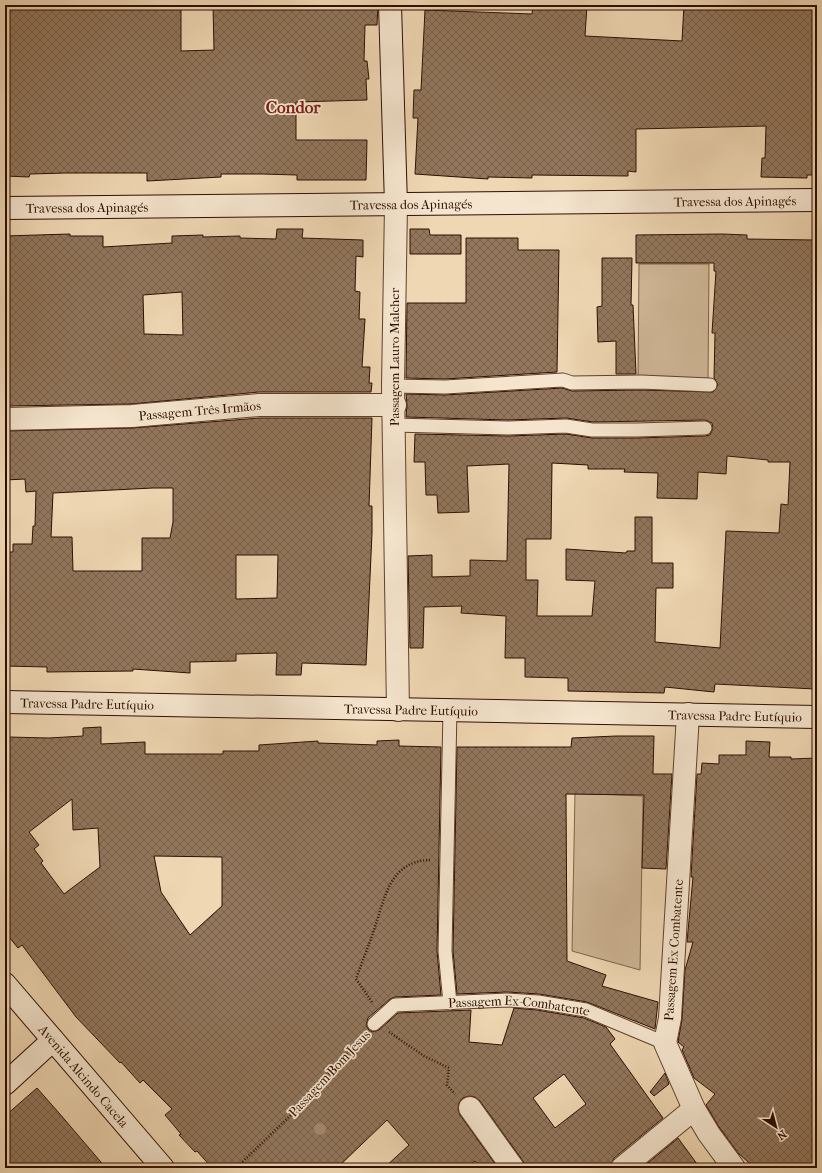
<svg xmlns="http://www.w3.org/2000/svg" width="822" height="1173" viewBox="0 0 822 1173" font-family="'IM FELL French Canon',serif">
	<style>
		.pitch { fill: #ceb595; stroke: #7e624a }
		.building { fill: url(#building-cross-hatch); stroke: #2e0e00; fill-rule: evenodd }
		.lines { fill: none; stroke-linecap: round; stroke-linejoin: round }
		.lane-casing { stroke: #5e402d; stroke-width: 15 }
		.street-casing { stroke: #5e402d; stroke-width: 24 }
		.secondary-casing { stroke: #2e0e00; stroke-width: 24 }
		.path { stroke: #2e0e00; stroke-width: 2.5; stroke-dasharray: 1 2; stroke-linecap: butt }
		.lane { stroke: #f5e5ce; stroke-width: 13 }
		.street { stroke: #f5e5ce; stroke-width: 22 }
		.secondary { stroke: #f5e5ce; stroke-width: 22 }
		.tree { fill: #a4886d }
		.labels { text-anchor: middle; stroke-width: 3.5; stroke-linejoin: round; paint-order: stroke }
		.street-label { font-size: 13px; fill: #2e0e00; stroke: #f5e5ce }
		.district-label { font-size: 17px; font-weight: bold; fill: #7a1f14; stroke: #f5e5ce }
	</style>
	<defs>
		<pattern id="building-cross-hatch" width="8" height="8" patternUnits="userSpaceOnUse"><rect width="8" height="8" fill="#92775d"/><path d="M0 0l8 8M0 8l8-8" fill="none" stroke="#78604a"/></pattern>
	</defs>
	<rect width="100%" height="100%" fill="#efd7b3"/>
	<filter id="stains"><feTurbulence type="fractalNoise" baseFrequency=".005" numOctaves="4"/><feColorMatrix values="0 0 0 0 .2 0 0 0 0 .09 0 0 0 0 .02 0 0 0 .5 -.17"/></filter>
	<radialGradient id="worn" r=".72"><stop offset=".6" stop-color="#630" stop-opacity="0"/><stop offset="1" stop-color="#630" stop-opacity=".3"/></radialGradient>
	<!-- pitch -->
	<g class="pitch">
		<path d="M639,264H709L708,380H638Z"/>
		<path d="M575,793L643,796L640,970L572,951Z"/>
	</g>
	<!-- building -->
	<g class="building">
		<path d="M13,5H181V51L214,50L213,5H378L377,25H365L364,61H367L369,79H366L367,100L296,102V140H367L366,180H297V175L262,174H221V177L147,181V173H66L30,174L29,177L5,176V6Z"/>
		<path d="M533,5H587L585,36L682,41L684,5H713V8H751V5H817V175H807V178L761,177L762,158H765L766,126L636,129V172L628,171V176L532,175V178L488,177V179L415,174L418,118H413L414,90H421L425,10L532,14Z"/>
		<path d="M277,229H303L302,238L363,240V257L356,256L355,291L360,292L359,319H365L362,367H370L369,383H372L371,392H259L131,404L5,406V236L70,234V236H103V247L172,243V236L203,235V237L240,236V238L276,239ZM182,292L183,335L144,334L143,295Z"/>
		<path d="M410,229H429L430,235H461V254H410Z"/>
		<path d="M723,234L747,235V239L815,240L813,305H817V615L815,689L715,684L714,692L665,687L664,693L568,691V678L525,677V658H505L506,616L461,613L462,606L424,607L423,648H410L408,556L432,555V577L470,576V560L507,561L509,464L467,466L469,512L438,513L437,495H426L425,462H414L415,434L508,436L566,434L592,438H637L705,436L710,435L713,428L712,423L705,420L593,422L566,418L508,420L406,417L407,405L406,394L445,395L562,388L572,391L641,390L713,392L718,385L714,378L715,333H712L716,271H714V263H636V235ZM727,456L768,460V462H790L788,505L781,504L779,533L726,531L720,648L655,642L656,588H673V563H652V517H635V551H627L626,553L566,549V580L595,581L592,616H537L538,580H526V539H551L552,463L588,465V469H625L624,472L658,473L657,498L697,499L698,472L726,474Z"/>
		<path d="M466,238H518V250H559L557,372L445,379L406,378L407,303H466Z"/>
		<path d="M602,258H632L631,305H633L636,374H616V341L598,342L597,307L602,306Z"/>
		<path d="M260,418H372L369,506H372V533L366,665L302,663L301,675H276L277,653L236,654V661L190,662V673L133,669V671L47,672V667L5,666V552H13V544H32L33,526H35L36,491L26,492L25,479L5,480V431L133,428ZM153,488H173V522L170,538H142V571H73L72,537H51L53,493ZM236,555H278L277,598L236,599Z"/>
		<path d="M101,727V744L145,742V754H223V751H259V745L318,741V743L377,745V741L399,740V746L441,747L437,951L441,995L395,997L390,999L368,1018L366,1025L368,1029L372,1032L379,1030L398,1013L471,1010L469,1042L502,1045L514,1008L537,1010L584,1018L606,1027L615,1039L610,1044L663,1118L614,1158L610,1168H525L523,1161L480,1101L475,1097L469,1096L463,1098L459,1103L458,1109L460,1115L498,1168H480L475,1161L466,1168H384L409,1145L387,1120L337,1168H212L197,1151L195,1152L179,1135L181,1134L165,1115L172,1109L143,1080L140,1083L121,1062L120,1063L76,1017L22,945L18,948L5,932V780L8,737L49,738L83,736V728ZM72,799L73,830L98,828L100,867L64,894L41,863L43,861L34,849L39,845L29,832ZM154,856L222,857V906L190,935L161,892ZM564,1074L586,1104L555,1128L533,1098Z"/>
		<path d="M616,736H654L653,774H672L666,869L642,868L644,795L566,794L567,961L606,975L602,986L658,1002L655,1029L587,1002L539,994L507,992L457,994L453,951L457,747H571L572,738Z"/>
		<path d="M746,741L770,742L769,757H791V759L817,758V826H813V861H817L813,959L817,954V1168H755L739,1154L719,1127L706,1105L715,1094L694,1078L682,1050L684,1047L678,1042L682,1019L685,970L693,942H687L693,877H691L697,774H701L702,763L719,764V755H746Z"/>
		<path d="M665,1073L669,1084L654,1096L650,1092Z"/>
		<path d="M37,1088L59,1113L106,1168H5V1116Z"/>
		<path d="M678,1138L700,1168H642Z"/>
	</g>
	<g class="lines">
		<defs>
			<g id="lane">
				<path d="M393,386L445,387L563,380L572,383L641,382L710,385"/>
				<path d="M394,425L508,428L566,426L592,430H637L705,428"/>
				<path d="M450,1003L445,951L450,710"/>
				<path id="s1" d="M374,1024L395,1005L507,1000L538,1002L586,1010L665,1043"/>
			</g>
			<g id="street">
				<path d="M396,205L393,386L398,710"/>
				<path id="s2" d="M5,419L132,416L259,405H395"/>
				<path d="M688,714L670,1018L665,1043L694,1109L709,1134L734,1168"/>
				<path d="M470,1108L513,1168"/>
				<path d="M622,1168L694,1109"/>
			</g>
			<g id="secondary">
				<path d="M390,5L396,205"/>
				<path id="s3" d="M5,208L817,200"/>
				<path id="s4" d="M5,702L817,717"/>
				<path id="s5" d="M5,984L163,1168"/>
				<path d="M5,1084L53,1040"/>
			</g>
		</defs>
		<!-- lane casing -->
		<use href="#lane" class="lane-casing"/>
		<!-- street casing -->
		<use href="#street" class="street-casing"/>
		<!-- secondary casing -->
		<use href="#secondary" class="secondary-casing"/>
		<!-- path -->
		<g class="path">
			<path d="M372,1002L356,979C362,962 369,945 375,927C385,897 390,861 430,860"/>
			<path d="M389,1032L424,1056L449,1068L447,1085L455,1094"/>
			<path d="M236,1168L296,1110L363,1036"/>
		</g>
		<!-- lane -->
		<use href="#lane" class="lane"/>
		<!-- street -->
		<use href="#street" class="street"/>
		<!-- secondary -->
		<use href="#secondary" class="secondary"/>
	</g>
	<!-- trees -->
	<circle class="tree" cx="320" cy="1129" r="6"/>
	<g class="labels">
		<!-- street labels -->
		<g class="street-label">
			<text dy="5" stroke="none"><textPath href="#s3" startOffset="730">Travessa dos Apinagés</textPath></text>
			<text dy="5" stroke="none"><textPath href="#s3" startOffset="406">Travessa dos Apinagés</textPath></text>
			<text dy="5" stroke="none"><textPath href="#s3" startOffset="82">Travessa dos Apinagés</textPath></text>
			<text transform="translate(394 357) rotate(-90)" y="5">Passagem Lauro Malcher</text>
			<text dy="5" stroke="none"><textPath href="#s2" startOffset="195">Passagem Três Irmãos</textPath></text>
			<text dy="5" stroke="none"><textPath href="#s4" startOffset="82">Travessa Padre Eutíquio</textPath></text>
			<text dy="5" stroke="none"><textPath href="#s4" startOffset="406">Travessa Padre Eutíquio</textPath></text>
			<text dy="5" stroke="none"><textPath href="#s4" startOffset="730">Travessa Padre Eutíquio</textPath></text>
			<text transform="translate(673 950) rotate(-86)" y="5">Passagem Ex Combatente</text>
			<text dy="5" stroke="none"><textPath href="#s1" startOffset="153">Passagem Ex-Combatente</textPath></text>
			<text transform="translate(329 1073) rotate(-47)" y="5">Passagem Bom Jesus</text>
			<text dy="5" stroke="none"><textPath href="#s5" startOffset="121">Avenida Alcindo Cacela</textPath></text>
		</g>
		<!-- district labels -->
		<g class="district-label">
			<text x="293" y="113">Condor</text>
		</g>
	</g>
	<!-- margin -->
	<rect width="822" height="1173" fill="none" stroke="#efd7b3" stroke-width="20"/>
	<rect x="6" y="6" width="810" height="1161" fill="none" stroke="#2e0e00" stroke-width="2"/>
	<rect x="10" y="10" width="802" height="1153" fill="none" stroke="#2e0e00"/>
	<!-- north arrow -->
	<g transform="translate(776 1127) rotate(144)" stroke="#f5e5ce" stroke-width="3" paint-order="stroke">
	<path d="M0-3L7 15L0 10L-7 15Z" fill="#2e0e00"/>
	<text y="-6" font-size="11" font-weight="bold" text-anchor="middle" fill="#2e0e00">N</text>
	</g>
	<rect width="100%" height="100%" filter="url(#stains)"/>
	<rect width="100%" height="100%" fill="url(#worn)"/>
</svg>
